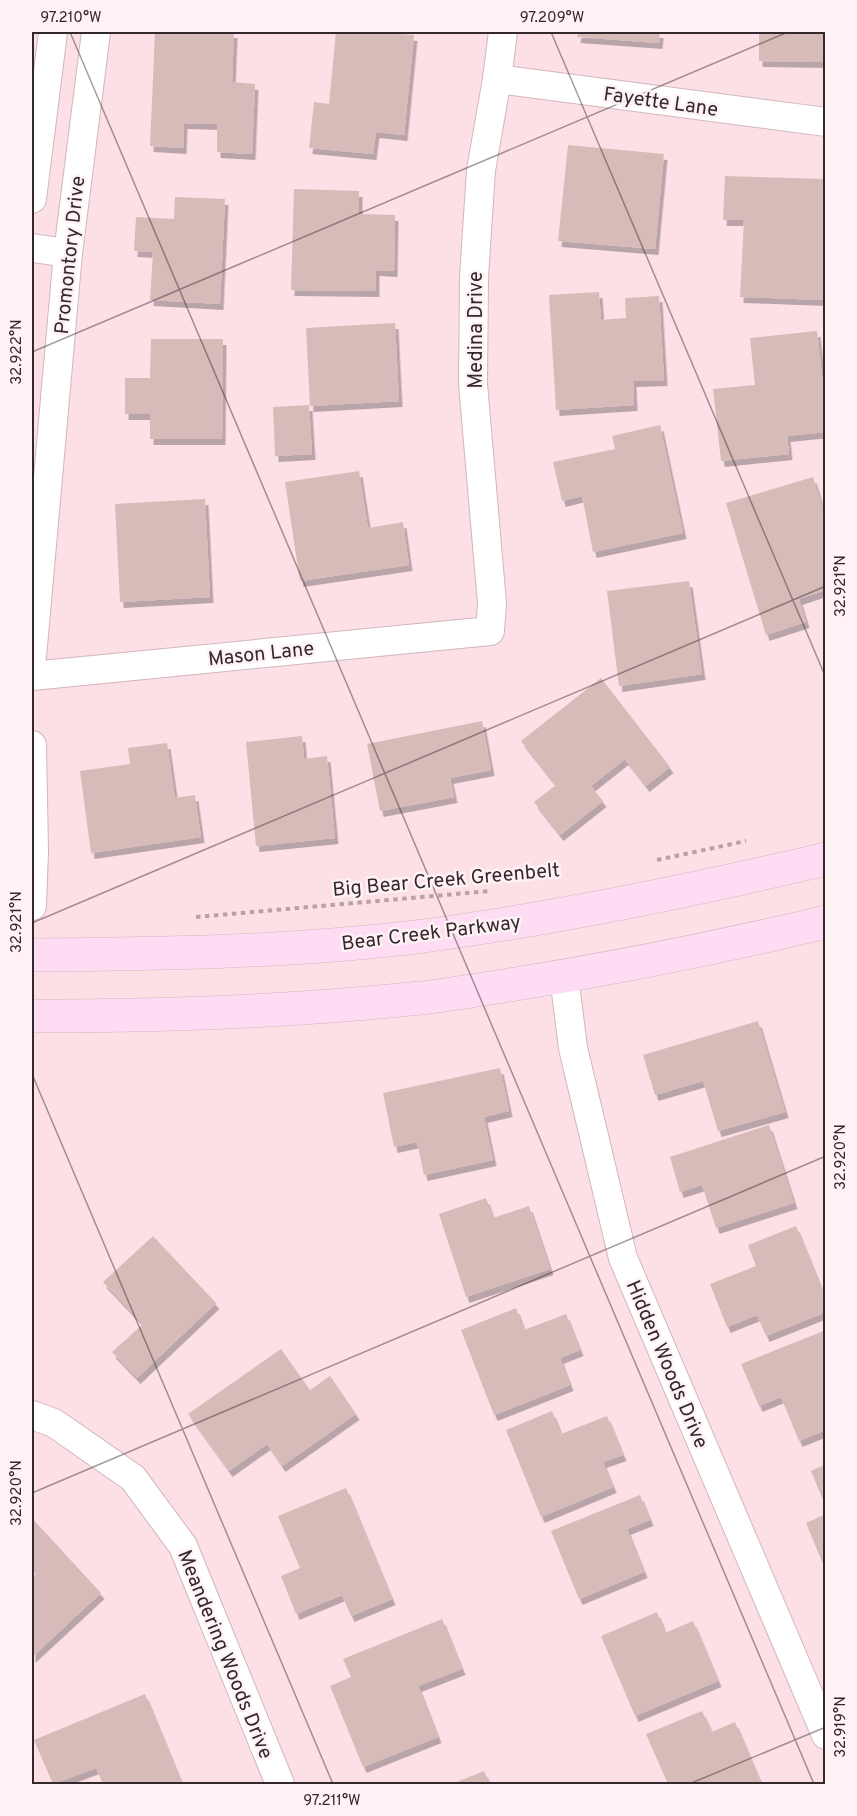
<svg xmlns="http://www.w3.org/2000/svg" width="857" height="1816" viewBox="0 0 857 1816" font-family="Overpass,sans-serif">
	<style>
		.building { fill: #d7bbb9; filter: url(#shadow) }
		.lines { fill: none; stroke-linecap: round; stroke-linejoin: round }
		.street-casing { stroke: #d2b6bd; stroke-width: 30 }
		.secondary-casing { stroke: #d2b6bd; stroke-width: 34 }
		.path { stroke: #b7a1a6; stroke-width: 4; stroke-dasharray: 4.5 4.5; stroke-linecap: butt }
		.street { stroke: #fff; stroke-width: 28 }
		.secondary { stroke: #feddf4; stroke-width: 33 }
		.ticks { fill: none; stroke: #33282b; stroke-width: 1.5; stroke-opacity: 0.45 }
		.labels { text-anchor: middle; stroke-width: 5; stroke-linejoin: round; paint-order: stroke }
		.street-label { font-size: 20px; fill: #33282b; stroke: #fef2f5 }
		.neatline { fill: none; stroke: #33282b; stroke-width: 2 }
		.ticks-label { font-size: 15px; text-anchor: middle; fill: #33282b }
	</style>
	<defs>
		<filter id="shadow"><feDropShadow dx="3.5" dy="6" stdDeviation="0" flood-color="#0004"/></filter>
	</defs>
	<rect width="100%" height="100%" fill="#fce0e6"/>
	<!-- building -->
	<g class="building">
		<path d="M155,32H234L232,82L255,84L252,154L217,152V124L184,123L183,148L150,146Z"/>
		<path d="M336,32H376L414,35L404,135L376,132L373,154L309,148L314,102L329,104Z"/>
		<path d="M578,32H660L659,43L577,37Z"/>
		<path d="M759,32H826V62L759,61Z"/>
		<path d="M568,145L664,154L655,249L558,241Z"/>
		<path d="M725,176L826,179L823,300L740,297L744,220H723Z"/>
		<path d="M294,189L359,191V214L395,215L394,271L376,270V291L291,290Z"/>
		<path d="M175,197L225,199L220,304L150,300L153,252L134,251L136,217L174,219Z"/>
		<path d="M599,292L601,320L626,318L625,298L659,296L664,380L633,381L634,405L556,410L549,295Z"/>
		<path d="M395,323L399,401L310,406L306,328Z"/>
		<path d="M817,331L826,411V432L787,436L789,454L721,461L713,389L755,385L750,338Z"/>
		<path d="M151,339H223L222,439H150V414H125V378H150Z"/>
		<path d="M309,405L312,454L275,456L273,407Z"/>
		<path d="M660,425L683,533L593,552L582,496L562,501L553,462L615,449L612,436Z"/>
		<path d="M359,471L368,528L403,522L409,565L300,581L285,482Z"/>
		<path d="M813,477L826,519V590L799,599L806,622L766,635L726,503Z"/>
		<path d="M205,499L210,597L120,602L115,504Z"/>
		<path d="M689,581L702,674L619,686L607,591Z"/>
		<path d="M601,678L670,767L646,786L625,759L591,786L603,801L560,835L534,802L556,785L521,741Z"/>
		<path d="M482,721L491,770L450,778L454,797L380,811L367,744Z"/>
		<path d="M302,736L304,759L327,756L335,838L256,846L246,742Z"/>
		<path d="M167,743L175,798L195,795L201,837L91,853L80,771L130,764L128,748Z"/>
		<path d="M758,1021L785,1112L718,1131L703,1081L655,1095L643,1055Z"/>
		<path d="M500,1068L509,1111L484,1117L493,1160L424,1175L417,1142L394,1147L383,1093Z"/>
		<path d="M769,1125L794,1203L716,1228L702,1185L680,1192L670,1157Z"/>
		<path d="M486,1198L493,1218L529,1206L550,1269L466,1297L439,1214Z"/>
		<path d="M796,1226L826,1300V1312L766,1336L757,1315L727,1327L710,1284L756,1266L748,1245Z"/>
		<path d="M153,1236L216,1303L137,1378L112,1352L143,1324L103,1282Z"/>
		<path d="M516,1308L524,1330L566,1314L580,1350L560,1358L570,1385L494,1415L461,1330Z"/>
		<path d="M826,1330V1430L799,1441L781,1397L759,1406L741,1364Z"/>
		<path d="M281,1349L310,1390L330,1376L356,1414L282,1466L267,1444L229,1471L188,1414Z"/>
		<path d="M552,1411L561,1434L607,1416L623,1455L603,1462L613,1487L541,1517L506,1430Z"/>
		<path d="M826,1464V1505H825L811,1471Z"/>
		<path d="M346,1488L392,1599L351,1616L342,1595L296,1614L281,1576L300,1568L278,1516Z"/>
		<path d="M640,1495L650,1520L627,1529L644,1572L579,1599L551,1531Z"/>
		<path d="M826,1514V1569H825L806,1523Z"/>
		<path d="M32,1518L101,1593L32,1657V1578L36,1574L32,1569Z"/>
		<path d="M657,1612L665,1633L693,1621L718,1681L635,1716L601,1636Z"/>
		<path d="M442,1619L462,1669L418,1686L438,1737L363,1767L330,1686L351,1677L343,1659Z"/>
		<path d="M145,1694L182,1784H103L96,1768L53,1784L34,1740Z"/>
		<path d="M702,1711L712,1732L735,1722L760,1781L752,1784H668L646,1734Z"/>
		<path d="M484,1771L490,1784H452Z"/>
	</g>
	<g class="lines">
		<defs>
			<g id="street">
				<path d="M497,79L826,122"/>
				<path d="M32,199L53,32"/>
				<path d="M32,248L68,253"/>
				<path d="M32,657L68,253L96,32"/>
				<path d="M32,676L490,631L492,603L473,384L474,277L481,170L497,79L503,32"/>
				<path d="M32,745L34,851L32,906"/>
				<path d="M564,976L573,1048L623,1258L826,1735"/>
				<path d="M32,1415L54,1423L133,1478L183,1546L280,1784"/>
			</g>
			<g id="secondary">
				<path d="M32,955C160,954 288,952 416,937C554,919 690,891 826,859"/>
				<path d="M32,1016C162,1016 290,1012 420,998C450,995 480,989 510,985C616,968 721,947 826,922"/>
			</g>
		</defs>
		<!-- street casing -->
		<use href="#street" class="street-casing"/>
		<!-- secondary casing -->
		<use href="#secondary" class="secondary-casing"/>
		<!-- path -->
		<g class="path">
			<path d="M657,860L746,841"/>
			<path d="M196,917L490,891"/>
		</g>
		<!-- street -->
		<use href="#street" class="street"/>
		<!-- secondary -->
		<use href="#secondary" class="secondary"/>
	</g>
	<!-- ticks -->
	<path class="ticks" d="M70,32L814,1784M551,32L826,678M32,352L788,32M32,923L826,586M32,1074L333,1784M32,1493L826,1156M689,1784L826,1727"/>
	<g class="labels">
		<!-- street labels -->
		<g class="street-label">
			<text transform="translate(661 101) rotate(8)" y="7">Fayette Lane</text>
			<text transform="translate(69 255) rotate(-84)" y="7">Promontory Drive</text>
			<text transform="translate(475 330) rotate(-90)" y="7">Medina Drive</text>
			<text transform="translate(261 653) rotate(-6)" y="7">Mason Lane</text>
			<text transform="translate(446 879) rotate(-5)" y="7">Big Bear Creek Greenbelt</text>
			<text transform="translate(431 932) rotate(-7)" y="7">Bear Creek Parkway</text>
			<text transform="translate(668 1364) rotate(67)" y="7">Hidden Woods Drive</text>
			<text transform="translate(226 1654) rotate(68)" y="7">Meandering Woods Drive</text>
		</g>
	</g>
	<!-- border -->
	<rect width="857" height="1816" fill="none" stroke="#fef2f5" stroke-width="66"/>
	<rect x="33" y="33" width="791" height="1750" class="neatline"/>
	<g class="ticks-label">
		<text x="71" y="22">97.210°W</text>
		<text x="552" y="22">97.209°W</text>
		<text transform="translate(16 352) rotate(-90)" y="5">32.922°N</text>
		<text transform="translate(840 586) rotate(-90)" y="5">32.921°N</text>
		<text transform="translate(16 922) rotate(-90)" y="5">32.921°N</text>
		<text transform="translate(840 1157) rotate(-90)" y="5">32.920°N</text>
		<text transform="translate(16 1493) rotate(-90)" y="5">32.920°N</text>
		<text transform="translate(840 1727) rotate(-90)" y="5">32.919°N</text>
		<text x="332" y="1805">97.211°W</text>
	</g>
</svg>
